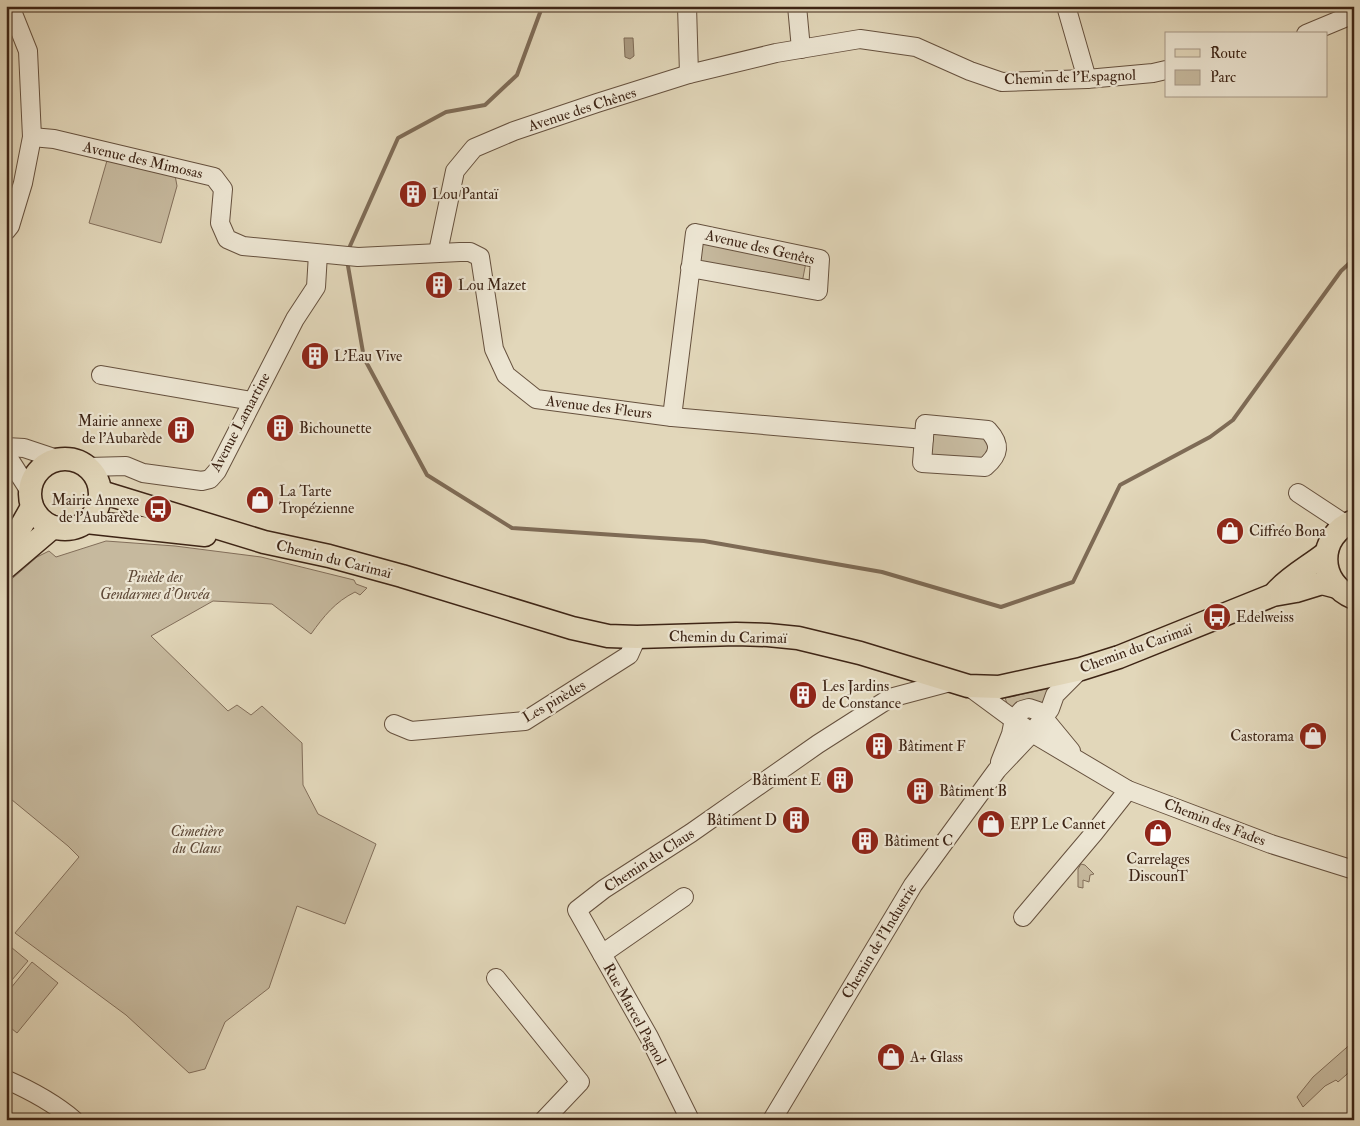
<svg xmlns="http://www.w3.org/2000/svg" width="1360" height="1126" viewBox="0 0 1360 1126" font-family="'IM FELL Double Pica',serif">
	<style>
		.green { fill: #c6b99e; stroke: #826e5a }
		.water { fill: #aa9a82; stroke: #7e6b56 }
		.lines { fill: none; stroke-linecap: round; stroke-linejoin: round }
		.stream { stroke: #7e6b56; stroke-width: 4 }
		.minor-casing { stroke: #66513e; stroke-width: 20 }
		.major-casing { stroke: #3d2415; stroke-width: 25 }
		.minor { stroke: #ece5d2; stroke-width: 18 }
		.major { stroke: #e2d7ba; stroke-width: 22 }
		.labels { text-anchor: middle; stroke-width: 4.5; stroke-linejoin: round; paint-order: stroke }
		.street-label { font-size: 15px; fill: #3d2415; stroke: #ece5d2 }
		.poi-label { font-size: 15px; fill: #3d2415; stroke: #ece5d2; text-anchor: start }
		.park-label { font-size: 15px; font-style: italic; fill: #5f4937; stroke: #ece5d2 }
	</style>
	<rect width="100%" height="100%" fill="#e2d7ba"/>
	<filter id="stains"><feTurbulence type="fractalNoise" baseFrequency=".004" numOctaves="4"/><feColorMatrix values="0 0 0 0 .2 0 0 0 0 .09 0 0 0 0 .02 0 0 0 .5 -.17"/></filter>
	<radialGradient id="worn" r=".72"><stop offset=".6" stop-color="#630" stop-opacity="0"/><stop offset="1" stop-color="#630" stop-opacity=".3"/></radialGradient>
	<!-- green -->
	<g class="green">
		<path d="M108,157L175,175L177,186L161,243L89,223Z"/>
		<path d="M699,243L806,262L802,283L695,263Z"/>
		<path d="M930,429L985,436L990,444L985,459L927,457Z"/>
		<path d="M106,541L175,546L261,557L354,580L356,584L367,588L360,595L355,592C335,602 324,616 311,634L272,604L213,601L151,636L228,711L237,705L251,715L262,706L302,743L303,785L318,814L376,844L345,924L297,906L269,988L225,1022L205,1069L189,1073L126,1015L15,933L79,857L68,846L6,795V584L37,557L49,551L56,557Z"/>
		<path d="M1051,688L1043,709L1037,703H1018L1011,708L1008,706L1005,698Z"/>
		<path d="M1081,864L1085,865L1094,874L1090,875L1089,882L1083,880V888L1078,887V869Z"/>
		<path d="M6,943L28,961L6,987Z"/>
		<path d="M32,962L58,983L17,1033L6,1024V994Z"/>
		<path d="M1354,1041V1068L1338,1082L1336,1080L1325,1086L1303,1107L1297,1097L1313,1077Z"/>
	</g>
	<!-- water -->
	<path class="water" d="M624,38H633L634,56L630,59L625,57Z"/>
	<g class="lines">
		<!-- stream -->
		<g class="stream">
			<path d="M350,250V246L398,138L446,112L485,105L517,75L541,10V6"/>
			<path d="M349,260L348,266L364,358L427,475L512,528L704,541L882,572L1001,607L1073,582L1120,485L1210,437L1233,420L1341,271L1354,259"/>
		</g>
		<defs>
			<g id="minor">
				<path d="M687,6L689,74"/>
				<path d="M797,6L801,49"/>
				<path d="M1066,6L1087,79"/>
				<path d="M1306,34L1354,14"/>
				<path d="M32,137L54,139L214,177L223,189L220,223L227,239L243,246L358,257L460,252H470L480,257L494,349L506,375L536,399L672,417L924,439"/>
				<path d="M6,231L10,226L23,183L32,137L28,51L10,6"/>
				<path d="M438,252L455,171L474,148L514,131L597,103L689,74L776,53L860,39L916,47L970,71L1002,82L1087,79L1153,73L1166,70"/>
				<path d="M101,375L252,401"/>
				<path d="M672,417L695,233L820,259L818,291L690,268"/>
				<path d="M925,424L988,430C1001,444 1000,454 985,467L922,463Z"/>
				<path d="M6,447L24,448L57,459"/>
				<path d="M6,454L29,490"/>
				<path d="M88,467L126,466L143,473L202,481L210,479L217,471L295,319L316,287L318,254"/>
				<path d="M1298,493L1345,524"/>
				<path d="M968,686L1032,733L1128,790L1271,844L1354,870"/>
				<path d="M394,724L411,731L525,721L629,655L637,637"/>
				<path d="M1000,762L1011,734L1014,719L1022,710L1029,708L1038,711L1071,751"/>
				<path d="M1023,917L1094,833L1128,790"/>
				<path d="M602,954L684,897"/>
				<path d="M496,978L580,1082L544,1120"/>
				<path d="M6,1083L7,1080C32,1091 54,1103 74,1120"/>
				<path d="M690,1120L649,1037L577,910L604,889L691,833L818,744L890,698L954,681"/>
				<path d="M772,1120L913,885L997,770L1032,733L1050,709L1055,695L1081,669"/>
			</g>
			<g id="major">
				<circle cx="65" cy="494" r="35"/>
				<path d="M101,492L264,542L329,556L402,576L572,628L608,636L637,637L736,634L768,635L798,638L860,653L968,686L999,687L1081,669L1119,657L1273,595L1296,591L1322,583L1337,587"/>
				<path d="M1354,521C1317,535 1317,583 1354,598"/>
				<path d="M86,522L205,535"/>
				<path d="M6,542L19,530L32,507"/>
				<path d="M6,567L53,527"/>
				<path d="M1276,592C1290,576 1310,566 1326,553"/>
			</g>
		</defs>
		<!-- minor casing -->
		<use href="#minor" class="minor-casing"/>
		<!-- major casing -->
		<use href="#major" class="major-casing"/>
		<!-- minor -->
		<use href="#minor" class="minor"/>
		<!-- major -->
		<use href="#major" class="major"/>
	</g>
	<!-- icons -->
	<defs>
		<symbol id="building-disc" viewBox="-11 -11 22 22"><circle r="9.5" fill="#8f2418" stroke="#ece5d2"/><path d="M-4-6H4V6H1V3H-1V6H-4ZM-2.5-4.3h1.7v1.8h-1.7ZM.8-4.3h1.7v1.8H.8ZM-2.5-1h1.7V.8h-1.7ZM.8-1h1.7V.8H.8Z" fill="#fff"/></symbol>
		<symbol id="shop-disc" viewBox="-11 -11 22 22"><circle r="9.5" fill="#8f2418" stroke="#ece5d2"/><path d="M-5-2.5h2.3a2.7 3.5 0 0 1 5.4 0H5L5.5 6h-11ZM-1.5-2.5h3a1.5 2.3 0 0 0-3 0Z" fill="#fff"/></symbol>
		<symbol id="bus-disc" viewBox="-11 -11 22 22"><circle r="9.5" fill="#8f2418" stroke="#ece5d2"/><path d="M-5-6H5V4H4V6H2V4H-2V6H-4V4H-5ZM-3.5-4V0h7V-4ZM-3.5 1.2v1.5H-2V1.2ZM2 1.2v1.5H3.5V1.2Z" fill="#fff"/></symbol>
	</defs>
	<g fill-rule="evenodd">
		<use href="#building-disc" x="397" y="178" width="32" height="32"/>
		<use href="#building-disc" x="423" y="269" width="32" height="32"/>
		<use href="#building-disc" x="299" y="340" width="32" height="32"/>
		<use href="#building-disc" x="264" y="412" width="32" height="32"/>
		<use href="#building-disc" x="165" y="414" width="32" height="32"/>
		<use href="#shop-disc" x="244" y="484" width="32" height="32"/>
		<use href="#bus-disc" x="142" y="493" width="32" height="32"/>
		<use href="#shop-disc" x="1214" y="515" width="32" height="32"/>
		<use href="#bus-disc" x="1201" y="601" width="32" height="32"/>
		<use href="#building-disc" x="787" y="679" width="32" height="32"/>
		<use href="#shop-disc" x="1297" y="720" width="32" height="32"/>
		<use href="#building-disc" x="863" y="730" width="32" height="32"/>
		<use href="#building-disc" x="824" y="764" width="32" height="32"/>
		<use href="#building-disc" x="904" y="775" width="32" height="32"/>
		<use href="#building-disc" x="780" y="804" width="32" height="32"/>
		<use href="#shop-disc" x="975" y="808" width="32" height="32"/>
		<use href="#shop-disc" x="1142" y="817" width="32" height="32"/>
		<use href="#building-disc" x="849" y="825" width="32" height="32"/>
		<use href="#shop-disc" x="875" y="1041" width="32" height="32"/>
	</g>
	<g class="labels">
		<!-- street labels -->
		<g class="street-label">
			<text transform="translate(1070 77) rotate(-2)" y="5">Chemin de l'Espagnol</text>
			<text transform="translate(582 109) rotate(-18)" y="5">Avenue des Chênes</text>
			<text transform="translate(143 160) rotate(13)" y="5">Avenue des Mimosas</text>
			<text transform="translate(760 247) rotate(13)" y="5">Avenue des Genêts</text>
			<text transform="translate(599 407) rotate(7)" y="5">Avenue des Fleurs</text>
			<text transform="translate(240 422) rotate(-62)" y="5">Avenue Lamartine</text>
			<text transform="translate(334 559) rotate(14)" y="5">Chemin du Carimaï</text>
			<text transform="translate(728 637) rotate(1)" y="5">Chemin du Carimaï</text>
			<text transform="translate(1136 648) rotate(-20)" y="5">Chemin du Carimaï</text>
			<text transform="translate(554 701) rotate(-30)" y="5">Les pinèdes</text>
			<text transform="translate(1215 822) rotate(21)" y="5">Chemin des Fades</text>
			<text transform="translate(649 860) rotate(-33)" y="5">Chemin du Claus</text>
			<text transform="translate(879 941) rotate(-59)" y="5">Chemin de l'Industrie</text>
			<text transform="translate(635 1014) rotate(61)" y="5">Rue Marcel Pagnol</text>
		</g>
		<!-- poi labels -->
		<g class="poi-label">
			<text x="432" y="199">Lou Pantaï</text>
			<text x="458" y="290">Lou Mazet</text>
			<text x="334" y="361">L'Eau Vive</text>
			<text x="162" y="426" text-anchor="end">Mairie annexe<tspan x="162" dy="17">de l'Aubarède</tspan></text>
			<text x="299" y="433">Bichounette</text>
			<text x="279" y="496">La Tarte<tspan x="279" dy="17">Tropézienne</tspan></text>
			<text x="139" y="505" text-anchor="end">Mairie Annexe<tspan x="139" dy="17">de l'Aubarède</tspan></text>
			<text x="1249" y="536">Ciffréo Bona</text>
			<text x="1236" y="622">Edelweiss</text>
			<text x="822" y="691">Les Jardins<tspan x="822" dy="17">de Constance</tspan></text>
			<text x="1294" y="741" text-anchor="end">Castorama</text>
			<text x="898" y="751">Bâtiment F</text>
			<text x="821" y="785" text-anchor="end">Bâtiment E</text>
			<text x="939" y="796">Bâtiment B</text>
			<text x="777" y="825" text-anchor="end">Bâtiment D</text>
			<text x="1010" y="829">EPP Le Cannet</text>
			<text x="884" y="846">Bâtiment C</text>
			<text x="1158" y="864" text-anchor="middle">Carrelages<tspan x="1158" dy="17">DiscounT</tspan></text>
			<text x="910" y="1062">A+ Glass</text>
		</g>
		<!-- park labels -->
		<g class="park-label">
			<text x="155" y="582">Pinède des<tspan x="155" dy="17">Gendarmes d'Ouvéa</tspan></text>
			<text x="197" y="836">Cimetière<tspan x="197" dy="17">du Claus</tspan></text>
		</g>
	</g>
	<!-- margin -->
	<rect width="1360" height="1126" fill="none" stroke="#e2d7ba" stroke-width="25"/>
	<rect x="8" y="8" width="1345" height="1111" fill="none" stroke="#3d2415" stroke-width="2.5"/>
	<rect x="12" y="12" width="1335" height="1101" fill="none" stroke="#3d2415"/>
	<!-- legend -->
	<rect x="1165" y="32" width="162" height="65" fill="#ece5d2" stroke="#a69886"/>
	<rect x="1175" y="49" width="25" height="8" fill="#e2d7ba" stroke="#a69886"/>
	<text x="1210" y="58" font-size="15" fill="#3d2415">Route</text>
	<rect x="1175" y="70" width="25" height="15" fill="#c6b99e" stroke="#a69886"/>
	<text x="1210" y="82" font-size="15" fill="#3d2415">Parc</text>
	<rect width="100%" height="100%" filter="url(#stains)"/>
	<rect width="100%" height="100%" fill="url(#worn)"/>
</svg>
